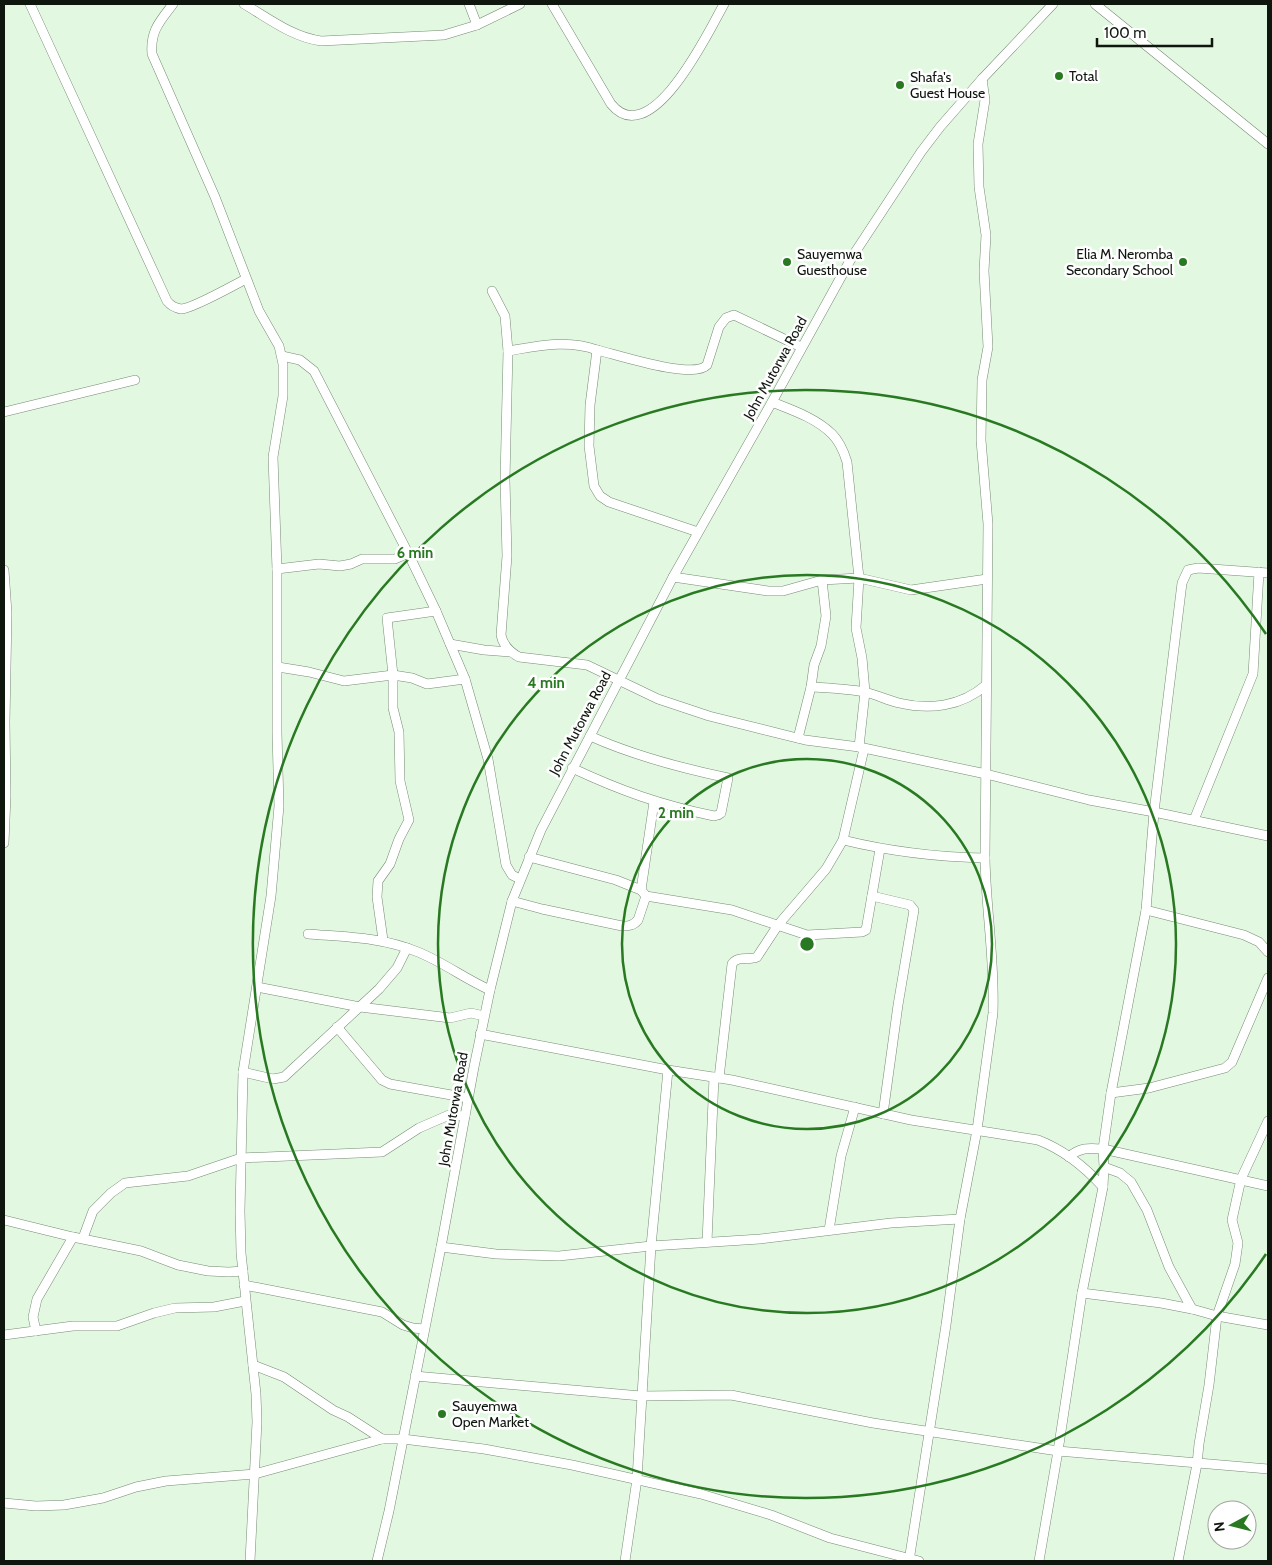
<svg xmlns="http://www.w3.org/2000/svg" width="1272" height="1565" viewBox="0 0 1272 1565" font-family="Cabin,sans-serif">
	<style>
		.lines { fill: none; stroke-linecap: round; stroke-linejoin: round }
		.minor-casing { stroke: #778b75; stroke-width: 10 }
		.minor { stroke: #fff; stroke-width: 9 }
		.ring { fill: none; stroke: #297922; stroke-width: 2.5 }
		.poi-dot { fill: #297922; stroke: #fff; stroke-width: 2 }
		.labels { text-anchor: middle; stroke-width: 5; stroke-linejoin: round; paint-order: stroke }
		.poi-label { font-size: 14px; fill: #0f160e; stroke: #fff; text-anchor: start }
		.street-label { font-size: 14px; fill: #0f160e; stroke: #fff }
		.centre { fill: #297922; stroke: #fff; stroke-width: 2.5 }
		.ring-label { font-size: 15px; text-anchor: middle; font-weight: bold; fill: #297922; stroke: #fff; stroke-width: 5; stroke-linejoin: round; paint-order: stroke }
	</style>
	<rect width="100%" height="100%" fill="#e2f8e0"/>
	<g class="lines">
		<defs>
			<g id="minor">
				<path d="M30,4L167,301C171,306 175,308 181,309C192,309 234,285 246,279"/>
				<path d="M173,4C160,21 150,31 152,54L215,197L259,311L279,346L283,364V396L273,457L277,569V733L279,806L271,896L243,1072L240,1211L241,1253L256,1394L257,1422L250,1561"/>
				<path d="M244,4C268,18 292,37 321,41L444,35L477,25L520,4"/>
				<path d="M469,4L477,25"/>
				<path d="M552,4L611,104C651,153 709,31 724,4"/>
				<path d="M1095,4L1268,144"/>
				<path d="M492,291L505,316L508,351L505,480L507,556L501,635C503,646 510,652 519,657L587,665L658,699L709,716L805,740L859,747L986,774L1089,800L1154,812L1268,836"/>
				<path d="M597,350C618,355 693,380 707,365L719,327L726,318L734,315L801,347"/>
				<path d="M508,351C538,346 568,339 597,350L590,405L589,446L594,486L600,496L609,502L698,532"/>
				<path d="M282,356L300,360L314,371L408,553L436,611L465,679L488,759L506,865L512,875L520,879"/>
				<path d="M772,402C792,410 816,418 832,434C839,441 844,452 847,462L859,578L856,628L862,658L865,692L859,747"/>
				<path d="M4,412L135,380"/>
				<path d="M277,569L319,564L340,566L351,564L362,559H395L408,553"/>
				<path d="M4,570L7,613L5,722L6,796L4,843"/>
				<path d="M673,577L768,591H783L822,580L859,578L911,590L987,579"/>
				<path d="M450,644L484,650L511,652"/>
				<path d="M278,667L309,672L344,681L393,675L412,678L427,684L465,679"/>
				<path d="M811,687C829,688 848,689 865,692C877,695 887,700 899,703C929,710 961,707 986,685"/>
				<path d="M798,738L811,687L814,665L821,646L826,616L822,580"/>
				<path d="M572,768C621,791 661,805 714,816L718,815L721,813L728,778C681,768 634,756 590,736"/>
				<path d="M1194,820L1253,674L1259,572"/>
				<path d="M843,840C892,852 934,857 985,858"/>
				<path d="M529,857L616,880L641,890L646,896L732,910L807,935L862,932L866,930L880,849"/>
				<path d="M641,890L654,802"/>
				<path d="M872,896L910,905L914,910L898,1005L883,1114"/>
				<path d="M512,901L542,909L622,926C628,926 633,926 638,920L646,896"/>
				<path d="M1146,910L1244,935L1259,942L1268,952"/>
				<path d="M308,934C346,937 382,937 418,952C443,962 465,979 490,990"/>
				<path d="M383,940L377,897L378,881L390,864L399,839L409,820L400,781L399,732L393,708V675L387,618L436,611"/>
				<path d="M257,987L360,1007L450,1018L471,1013L484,1016"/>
				<path d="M337,1027L382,1080L390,1084L468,1098"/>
				<path d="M480,1034L668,1070L732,1080L911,1120L1038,1140C1064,1150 1084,1166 1103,1187"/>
				<path d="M243,1072L273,1079L284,1077L379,989L397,968L407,948"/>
				<path d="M719,1078L732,964C738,955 749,961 757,957L778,925L826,869L843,840L864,749"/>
				<path d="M1111,1093L1149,1088L1225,1068L1232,1062L1268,978"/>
				<path d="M1069,1157C1080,1147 1089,1148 1103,1149L1268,1186"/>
				<path d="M1104,1167L1120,1173L1131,1182L1147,1210L1169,1267L1192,1309"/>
				<path d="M4,1220L73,1237"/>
				<path d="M829,1230L841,1156L855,1107"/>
				<path d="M83,1238L93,1211L111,1193L125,1183L188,1176L241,1158L382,1152L419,1128L449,1115L465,1116"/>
				<path d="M707,1242L714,1077"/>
				<path d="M441,1247L496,1254L559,1256L651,1246L760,1239L891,1223L960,1219"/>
				<path d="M244,1285L382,1312L403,1325L413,1328L424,1329"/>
				<path d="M1082,1293L1161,1303L1192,1309L1217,1316L1268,1325"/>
				<path d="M36,1331L33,1317L37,1299L73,1237L141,1251L178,1265L208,1271L229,1272L243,1271"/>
				<path d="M4,1335L73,1326H117L154,1313L175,1308L214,1307L245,1301"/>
				<path d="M253,1365L284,1377L333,1410L348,1417L382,1439"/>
				<path d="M415,1376L641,1396L731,1395L873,1423L1058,1451L1268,1469"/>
				<path d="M4,1503L36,1506L64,1505L103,1498L136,1487L166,1481L255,1474L382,1439H403L484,1449L572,1465L701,1494L771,1515L830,1538L919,1561"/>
				<path d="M377,1561L389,1511L441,1247L474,1067L490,990L512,901L541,830L673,577L772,402L852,257L921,152L940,127L982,79L1053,4"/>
				<path d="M625,1561L637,1479L651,1246L668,1070"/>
				<path d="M909,1561L946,1325L960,1219L977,1130L993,1013C995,961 986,910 985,858L988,524L981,440L982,380L988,347L984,271L986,235L979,187L978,144L985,100L982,79"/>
				<path d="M1039,1561L1058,1451L1082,1293L1103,1187L1104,1167L1103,1149L1111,1093L1146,910L1154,812L1182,583L1188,570L1198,568L1268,573"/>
				<path d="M1178,1561L1197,1464L1199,1444L1209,1385L1217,1316L1235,1264L1238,1243L1232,1220L1241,1179L1268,1121"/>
			</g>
		</defs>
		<!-- minor casing -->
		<use href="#minor" class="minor-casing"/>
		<!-- minor -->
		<use href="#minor" class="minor"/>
	</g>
	<!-- distance rings -->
	<g class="ring">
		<circle cx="807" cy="944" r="185"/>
		<circle cx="807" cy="944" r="369"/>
		<path d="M1266 1254A554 554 0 1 1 1266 634"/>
	</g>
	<!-- markers -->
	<g class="poi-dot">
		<circle cx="1059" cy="76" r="5"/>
		<circle cx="900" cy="85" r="5"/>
		<circle cx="787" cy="262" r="5"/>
		<circle cx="1183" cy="262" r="5"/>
		<circle cx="442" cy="1414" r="5"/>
	</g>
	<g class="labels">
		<!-- poi labels -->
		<g class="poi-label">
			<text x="1069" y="81">Total</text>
			<text x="910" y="82">Shafa's<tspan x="910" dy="16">Guest House</tspan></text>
			<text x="797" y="259">Sauyemwa<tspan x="797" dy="16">Guesthouse</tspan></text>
			<text x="1173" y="259" text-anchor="end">Elia M. Neromba<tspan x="1173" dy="16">Secondary School</tspan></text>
			<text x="452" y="1411">Sauyemwa<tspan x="452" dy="16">Open Market</tspan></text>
		</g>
		<!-- street labels -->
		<g class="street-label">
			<text transform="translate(775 368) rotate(-61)" y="5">John Mutorwa Road</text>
			<text transform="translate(580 723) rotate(-62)" y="5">John Mutorwa Road</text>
			<text transform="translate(453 1109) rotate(-80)" y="5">John Mutorwa Road</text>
		</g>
	</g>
	<circle cx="807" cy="944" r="8" class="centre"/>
	<g class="ring-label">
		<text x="415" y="558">6 min</text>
		<text x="546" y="688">4 min</text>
		<text x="676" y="818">2 min</text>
	</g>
	<!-- border -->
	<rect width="1272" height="1565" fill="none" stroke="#0f160e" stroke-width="10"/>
	<!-- north arrow -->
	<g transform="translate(1232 1525) rotate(263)"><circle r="24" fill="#ffffff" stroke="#9fa29f"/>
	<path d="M0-4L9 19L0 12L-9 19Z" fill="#297922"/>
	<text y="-8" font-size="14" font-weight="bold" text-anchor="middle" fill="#0f160e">N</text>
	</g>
	<!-- scale -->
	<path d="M1097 38v8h115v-8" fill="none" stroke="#0f160e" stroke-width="2.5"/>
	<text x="1104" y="38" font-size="15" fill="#0f160e" stroke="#ffffff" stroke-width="4" paint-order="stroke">100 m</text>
</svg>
